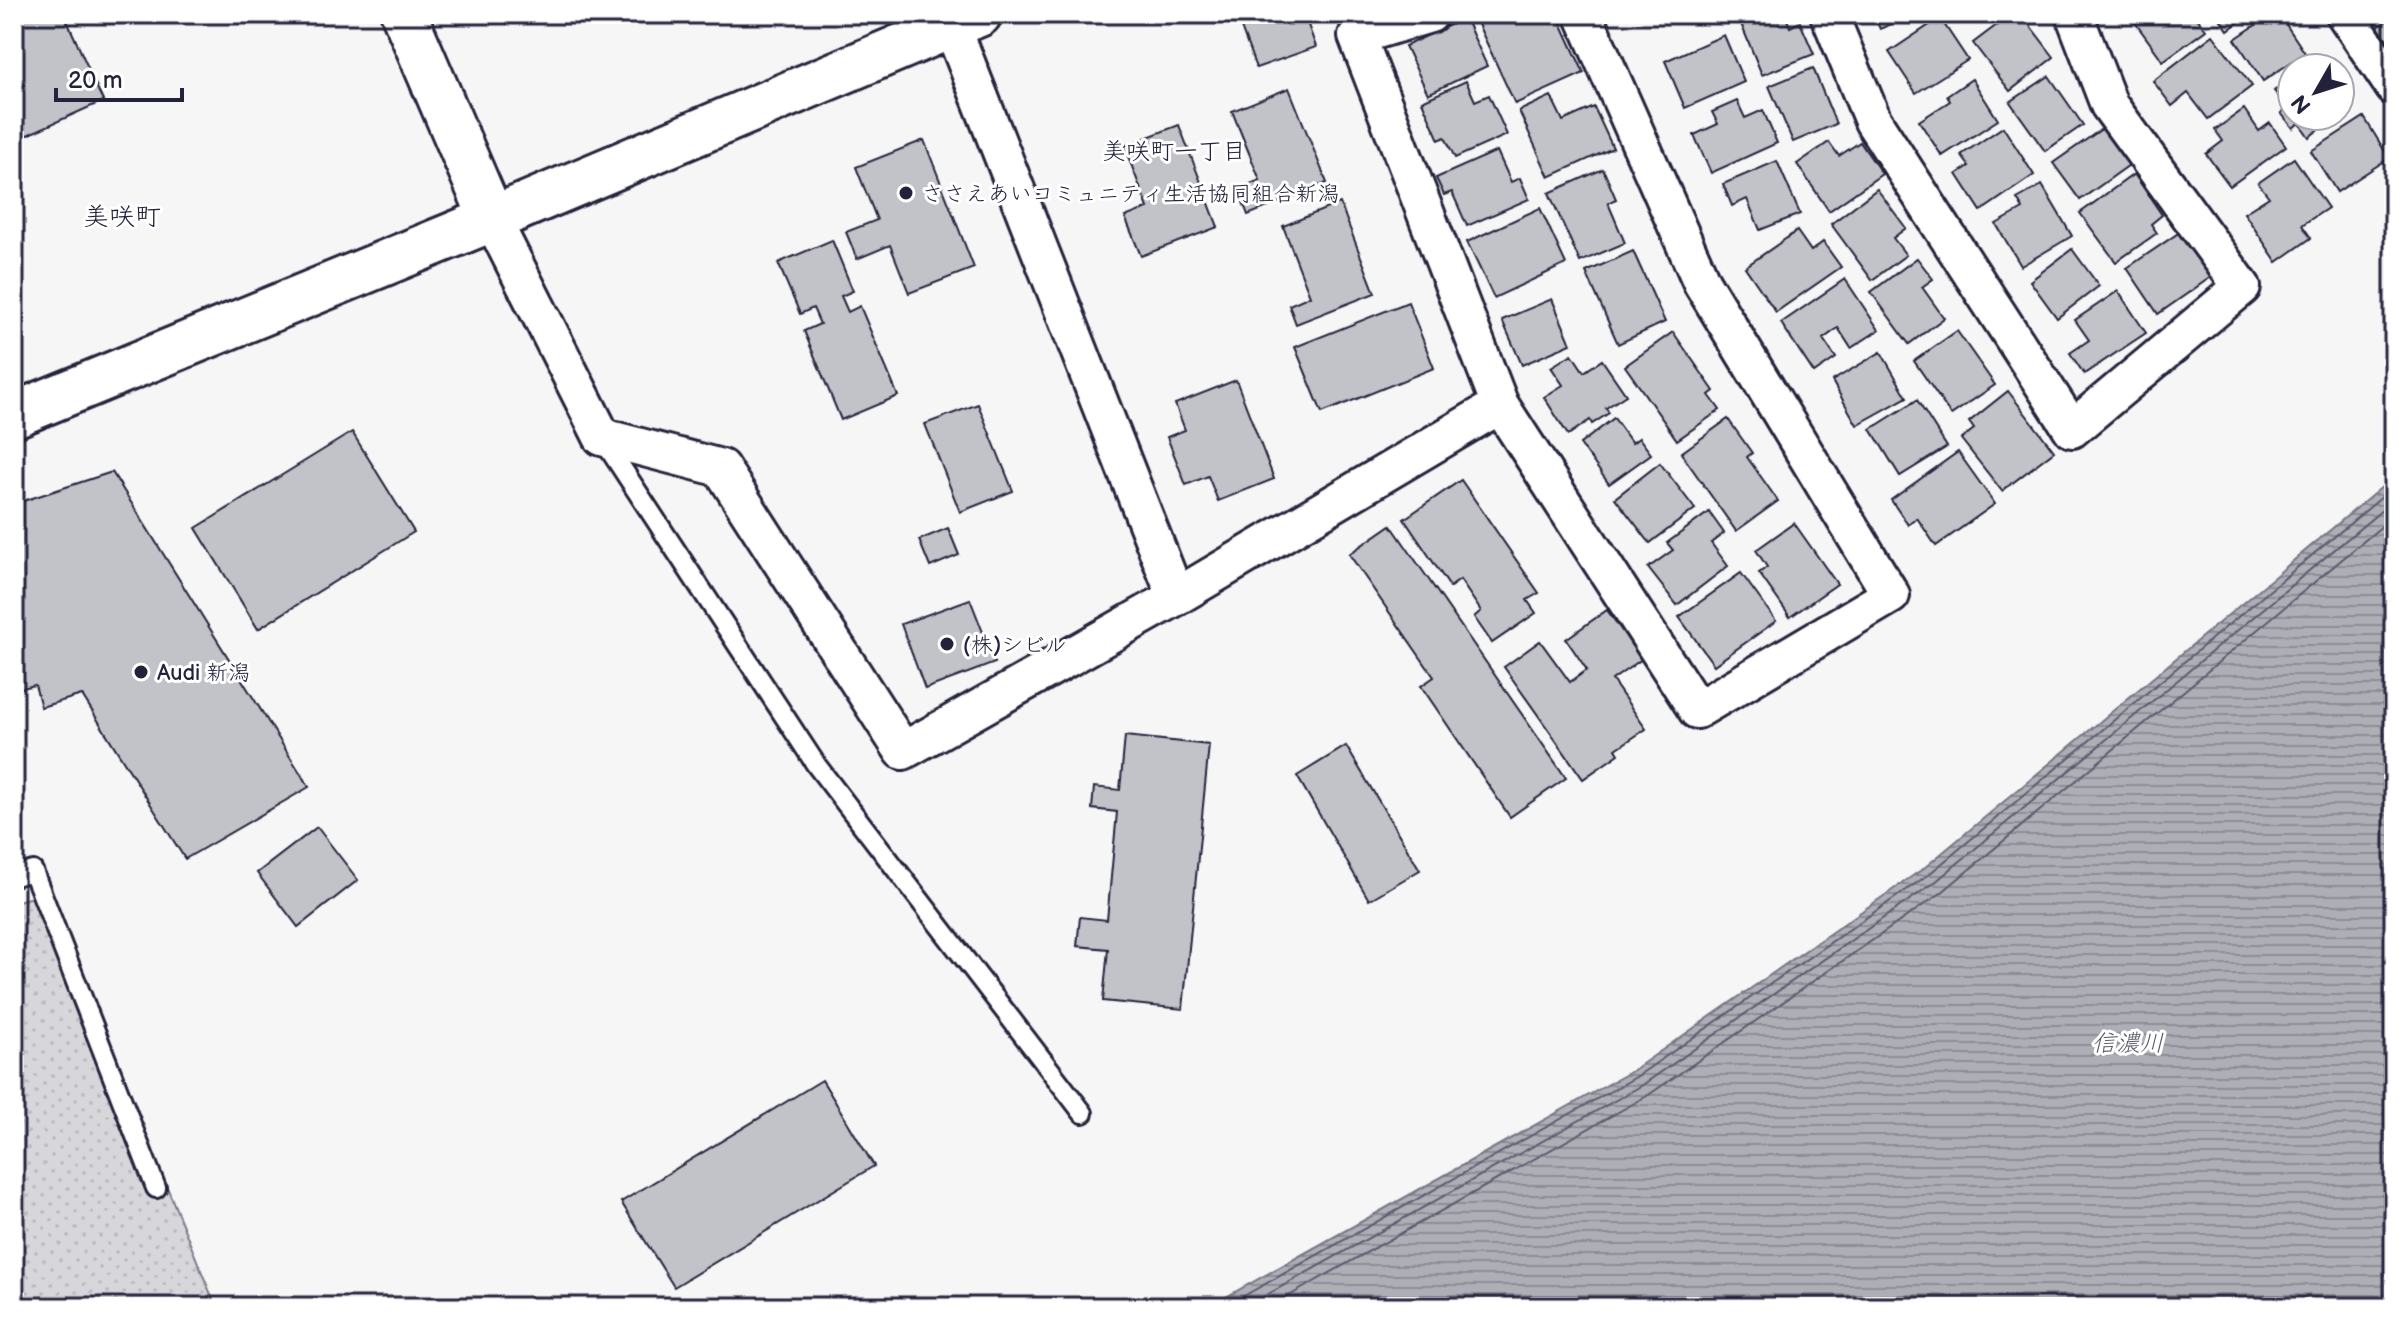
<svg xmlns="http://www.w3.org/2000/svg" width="2408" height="1321" viewBox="0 0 2408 1321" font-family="'Balsamiq Sans','Klee One',sans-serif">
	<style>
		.park { fill: url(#park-dots); stroke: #7c7c8b; stroke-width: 2 }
		.water { fill: url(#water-rules); stroke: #767685; stroke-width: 2 }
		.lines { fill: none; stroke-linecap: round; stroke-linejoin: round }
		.shore { stroke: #5a5a6d; stroke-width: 2 }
		.building { fill: #c2c2c9; stroke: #22223b; stroke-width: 2 }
		.service-casing { stroke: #22223b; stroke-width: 24 }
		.minor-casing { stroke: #22223b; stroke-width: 42 }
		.tertiary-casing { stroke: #22223b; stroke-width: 50 }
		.service { stroke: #fff; stroke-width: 18 }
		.minor { stroke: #fff; stroke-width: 36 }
		.tertiary { stroke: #fff; stroke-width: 44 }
		.poi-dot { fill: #22223b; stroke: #fff; stroke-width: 3 }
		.labels { text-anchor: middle; stroke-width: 6; stroke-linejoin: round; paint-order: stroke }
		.poi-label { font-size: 22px; fill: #22223b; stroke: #fff; text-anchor: start }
		.neighbourhood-label { font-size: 24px; fill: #22223b; stroke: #fff }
		.water-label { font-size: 24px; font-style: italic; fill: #5a5a6d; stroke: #fff }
		.quarter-label { font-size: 26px; fill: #22223b; stroke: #fff }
	</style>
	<defs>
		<pattern id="park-dots" width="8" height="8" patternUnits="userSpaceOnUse" patternTransform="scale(2)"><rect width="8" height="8" fill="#d7d7db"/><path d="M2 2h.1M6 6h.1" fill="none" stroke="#b8b8bd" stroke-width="1.8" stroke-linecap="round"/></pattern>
		<pattern id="water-rules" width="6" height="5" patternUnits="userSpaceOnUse" patternTransform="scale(2)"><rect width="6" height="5" fill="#aeaeb7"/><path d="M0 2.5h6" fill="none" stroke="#8d8d96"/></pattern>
	</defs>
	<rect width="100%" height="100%" fill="#f6f6f7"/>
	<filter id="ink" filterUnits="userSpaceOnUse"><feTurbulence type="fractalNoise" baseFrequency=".0125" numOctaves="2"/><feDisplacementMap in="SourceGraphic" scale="16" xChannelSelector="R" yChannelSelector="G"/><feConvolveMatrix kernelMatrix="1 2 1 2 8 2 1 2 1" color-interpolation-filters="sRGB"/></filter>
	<g filter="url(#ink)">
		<!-- park -->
		<path class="park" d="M47,893L216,1307H14V902Z"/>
		<!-- water -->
		<path class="water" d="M2394,477V1307H1208L1632,1071L1924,868Z"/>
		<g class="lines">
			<!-- shore -->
			<g class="shore">
				<path d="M1224,1307L1636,1077L1928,875L2394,487"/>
				<path d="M1245,1307L1641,1086L1934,883L2394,500"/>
				<path d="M1269,1307L1647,1096L1941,893L2394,516"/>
			</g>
		</g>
		<!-- building -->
		<g class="building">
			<path d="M14,14H64L103,101L14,141Z"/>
			<path d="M1236,14H1304L1316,47L1256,68Z"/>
			<path d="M1490,14H1533L1534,17L1542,14H1557L1584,73L1515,104L1476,20Z"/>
			<path d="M1737,14H1785L1790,27L1800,22L1814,54L1762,75Z"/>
			<path d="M1873,14H1914L1880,29Z"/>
			<path d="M2129,14H2194L2206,30L2163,61Z"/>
			<path d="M2217,14H2250L2228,30Z"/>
			<path d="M2272,14H2279L2305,53L2263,81L2235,39Z"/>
			<path d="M2022,15L2054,57L2010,91L1973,43L2006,18L2011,24Z"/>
			<path d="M2394,15V49L2378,27Z"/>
			<path d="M1465,18L1487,66L1428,94L1405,46Z"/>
			<path d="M1940,18L1968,60L1916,93L1889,52Z"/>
			<path d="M1724,35L1744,82L1685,108L1665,61Z"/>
			<path d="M2213,35L2252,86L2208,119L2188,93L2172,106L2153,81Z"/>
			<path d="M1813,68L1836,124L1793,142L1769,86Z"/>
			<path d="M2049,76L2083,125L2045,151L2010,102Z"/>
			<path d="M2292,77V116H2336L2309,137L2299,123L2293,128L2281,113L2288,108L2274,91Z"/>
			<path d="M1972,79L1998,120L1942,156L1919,121L1950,101L1947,96Z"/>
			<path d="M1466,81L1475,101L1489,95L1507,135L1455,158L1445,137L1439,140L1422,101Z"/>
			<path d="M1289,88L1327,183L1248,215L1238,189L1260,180L1232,111Z"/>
			<path d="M1551,96L1563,121L1594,107L1613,148L1549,177L1519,111Z"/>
			<path d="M1737,101L1745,118L1763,110L1777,143L1711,173L1694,135L1718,124L1712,112Z"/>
			<path d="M2244,109L2259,131L2270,123L2286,146L2230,186L2206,154L2223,141L2215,130Z"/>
			<path d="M2364,117L2389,158L2337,192L2311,151Z"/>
			<path d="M1179,125L1218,227L1141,256L1125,217L1148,208L1124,146Z"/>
			<path d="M2106,126L2132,163L2080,200L2053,163Z"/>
			<path d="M2003,127L2034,175L1981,211L1957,174L1969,166L1961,155Z"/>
			<path d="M924,140L974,268L909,293L890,245L857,259L846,232L877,220L856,167Z"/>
			<path d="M1829,142L1839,156L1860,142L1882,174L1829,211L1797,164Z"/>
			<path d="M1497,151L1511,182L1520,178L1529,199L1467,226L1452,192L1444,195L1436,178Z"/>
			<path d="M2294,158L2328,208L2302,225L2311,238L2277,262L2244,213L2269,197L2258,183Z"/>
			<path d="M1777,161L1800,214L1760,230L1747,199L1732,206L1723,184Z"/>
			<path d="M1603,169L1616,199L1608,203L1625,243L1580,262L1549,193Z"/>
			<path d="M2134,174L2162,215L2151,224L2157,233L2116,262L2080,213Z"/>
			<path d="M2042,185L2072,236L2021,266L1996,224L2023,209L2017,199Z"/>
			<path d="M1877,189L1906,228L1893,238L1906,255L1872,280L1831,224Z"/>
			<path d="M1340,203L1375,293L1296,324L1289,305L1310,296L1283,226Z"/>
			<path d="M1540,208L1566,264L1494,298L1467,242Z"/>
			<path d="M1797,231L1811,251L1823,242L1841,267L1776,312L1745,267Z"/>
			<path d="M2180,232L2211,277L2158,314L2127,268Z"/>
			<path d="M832,240L853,291L841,296L848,312L860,306L898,396L841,420L804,331L820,324L813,308L800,314L778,263Z"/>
			<path d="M2072,249L2099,286L2057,318L2030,281Z"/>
			<path d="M1633,251L1665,322L1618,344L1586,272Z"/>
			<path d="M1917,258L1933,279L1922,287L1944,318L1909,344L1871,292Z"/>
			<path d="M1845,279L1879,330L1851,348L1838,328L1823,339L1836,358L1814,373L1781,323Z"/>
			<path d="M2118,291L2146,333L2084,374L2070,353L2089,340L2075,320Z"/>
			<path d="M1552,299L1571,344L1522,365L1502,320Z"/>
			<path d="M1408,302L1434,368L1322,413L1295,347Z"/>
			<path d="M1957,331L1995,385L1951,415L1914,361Z"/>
			<path d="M1673,332L1714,391L1709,395L1720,410L1677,440L1625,366Z"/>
			<path d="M1881,352L1907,397L1857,425L1832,381Z"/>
			<path d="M1572,354L1584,372L1602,360L1626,395L1606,408L1609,413L1592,424L1590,420L1568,435L1544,397L1563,385L1551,367Z"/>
			<path d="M1236,380L1274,479L1218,501L1208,476L1186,485L1167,437L1185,430L1175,404Z"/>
			<path d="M2008,391L2054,451L2002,491L1961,439L1974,429L1969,422Z"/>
			<path d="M1917,400L1947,447L1900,476L1871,429Z"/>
			<path d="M978,404L1013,491L960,512L925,424Z"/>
			<path d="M1614,418L1632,443L1639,438L1651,454L1609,484L1580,444Z"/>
			<path d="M1728,419L1752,453L1747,457L1778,501L1736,531L1681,453Z"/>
			<path d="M352,432L414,532L258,629L196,528Z"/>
			<path d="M1958,452L1995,504L1936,546L1917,518L1908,525L1891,500Z"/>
			<path d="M1660,463L1695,509L1650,543L1615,498Z"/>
			<path d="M112,472L309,787L185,859L82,695L41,707L35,685L14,690V504Z"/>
			<path d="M1461,480L1539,593L1527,600L1536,613L1492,643L1474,617L1481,611L1460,580L1450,587L1404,519Z"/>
			<path d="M1709,512L1724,533L1711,543L1728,566L1677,605L1648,568L1673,550L1667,543Z"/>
			<path d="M1794,523L1837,584L1790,617L1759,573L1767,567L1756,550Z"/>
			<path d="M1391,525L1566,778L1510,817L1421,686L1434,677L1349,554Z"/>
			<path d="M948,528L959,555L930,567L919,540Z"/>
			<path d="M1741,573L1776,621L1714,665L1679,617Z"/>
			<path d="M970,599L995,663L925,689L901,624Z"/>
			<path d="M1607,610L1642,659L1612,680L1646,729L1616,749L1619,754L1583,779L1504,667L1540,641L1570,682L1587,670L1566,639Z"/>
			<path d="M1125,736L1209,745L1183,1009L1103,1001L1108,949L1077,946L1080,917L1107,920L1117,812L1092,809L1094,787L1120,790Z"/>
			<path d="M1346,746L1420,870L1369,900L1297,776Z"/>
			<path d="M317,827L358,880L298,927L257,873Z"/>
			<path d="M822,1080L874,1166L674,1287L621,1202Z"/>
		</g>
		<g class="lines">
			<defs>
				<g id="service">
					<path d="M604,441L817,766L1083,1113"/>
					<path d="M14,876L33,871L156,1188"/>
				</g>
				<g id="minor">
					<path d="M1430,14L1357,36L1500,405L1697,710L1891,595L1702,283L1583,14"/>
					<path d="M1829,14L1873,121L2072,429L2242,287L2109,105L2074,14"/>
					<path d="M2345,14L2394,87"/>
					<path d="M951,24L1176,597"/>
					<path d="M492,219L602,437L721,468L903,751L1176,597L1500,405"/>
				</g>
				<g id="tertiary">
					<path d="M404,14L492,219"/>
					<path d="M14,415L492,219L979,14"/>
				</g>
			</defs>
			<!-- service casing -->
			<use href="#service" class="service-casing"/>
			<!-- minor casing -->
			<use href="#minor" class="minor-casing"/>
			<!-- tertiary casing -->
			<use href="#tertiary" class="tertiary-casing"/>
			<!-- service -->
			<use href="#service" class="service"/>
			<!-- minor -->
			<use href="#minor" class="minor"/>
			<!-- tertiary -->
			<use href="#tertiary" class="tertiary"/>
		</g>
	</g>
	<!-- markers -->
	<g class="poi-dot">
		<circle cx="906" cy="193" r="8"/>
		<circle cx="947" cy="644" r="8"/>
		<circle cx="141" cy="672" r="8"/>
	</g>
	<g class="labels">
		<!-- poi labels -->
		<g class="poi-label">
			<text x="922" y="201">ささえあいコミュニティ生活協同組合新潟</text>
			<text x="963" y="652">(株)シビル</text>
			<text x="157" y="680">Audi 新潟</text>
		</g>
		<!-- neighbourhood labels -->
		<g class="neighbourhood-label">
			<text x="1174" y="159">美咲町一丁目</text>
		</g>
		<!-- water labels -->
		<g class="water-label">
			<text x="2128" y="1051">信濃川</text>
		</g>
		<!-- quarter labels -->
		<g class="quarter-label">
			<text x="122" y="225">美咲町</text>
		</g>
	</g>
	<!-- margin -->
	<rect width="2408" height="1321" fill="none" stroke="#fff" stroke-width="48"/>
	<rect x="24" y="24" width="2360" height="1273" fill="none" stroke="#22223b" stroke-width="3" filter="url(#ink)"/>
	<!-- north arrow -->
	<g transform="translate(2316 92) rotate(231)"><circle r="38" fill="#ffffff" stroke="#a7a7b1" stroke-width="2"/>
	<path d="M0-6L14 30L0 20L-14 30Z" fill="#22223b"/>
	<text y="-12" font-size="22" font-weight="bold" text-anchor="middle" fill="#22223b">N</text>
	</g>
	<!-- scale -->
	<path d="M56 88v12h126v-12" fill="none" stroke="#22223b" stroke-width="4"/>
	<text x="68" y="88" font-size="24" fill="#22223b" stroke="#ffffff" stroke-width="6" paint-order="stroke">20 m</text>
</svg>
